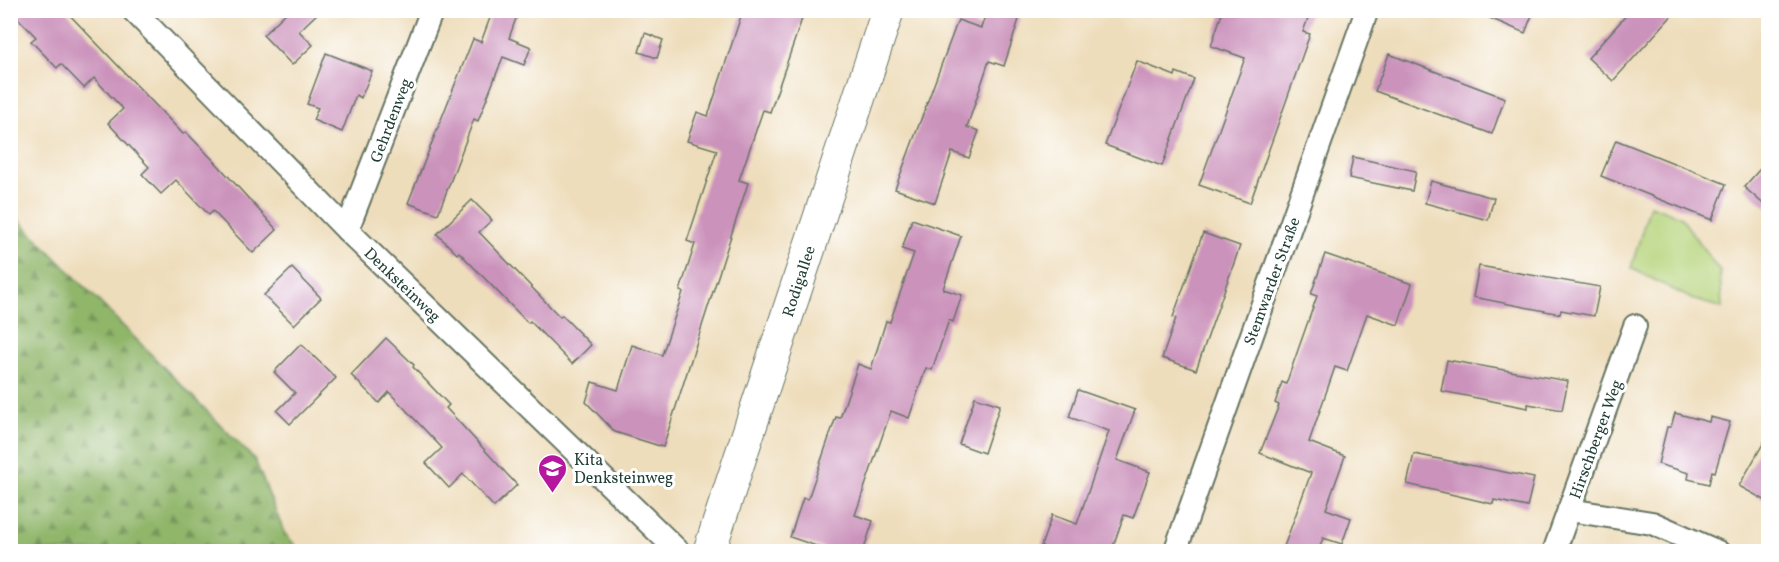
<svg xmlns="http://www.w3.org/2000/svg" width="1779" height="562" viewBox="0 0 1779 562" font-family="Vollkorn,serif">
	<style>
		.forest { fill: url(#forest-firs); stroke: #587a50; stroke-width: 1.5 }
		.park { fill: #b6d47b; stroke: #6a8858; stroke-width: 1.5 }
		.building { fill: #cb92bb }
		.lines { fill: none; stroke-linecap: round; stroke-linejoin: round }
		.minor-casing { stroke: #677563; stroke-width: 26 }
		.secondary-casing { stroke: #677563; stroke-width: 34 }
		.minor { stroke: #fff; stroke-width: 22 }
		.secondary { stroke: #fff; stroke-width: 32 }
		.labels { text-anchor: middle; stroke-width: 6; stroke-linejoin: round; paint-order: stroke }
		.street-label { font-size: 16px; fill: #1f3d34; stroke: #fff }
		.poi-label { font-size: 16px; fill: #1f3d34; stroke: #fff; text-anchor: start }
	</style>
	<defs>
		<pattern id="forest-firs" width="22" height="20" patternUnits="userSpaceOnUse" patternTransform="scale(1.5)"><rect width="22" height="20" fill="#90b66b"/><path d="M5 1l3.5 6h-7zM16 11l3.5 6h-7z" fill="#759559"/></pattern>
	</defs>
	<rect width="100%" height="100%" fill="#fff"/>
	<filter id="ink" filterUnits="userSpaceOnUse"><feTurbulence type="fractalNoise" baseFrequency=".0167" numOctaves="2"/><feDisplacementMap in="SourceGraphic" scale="12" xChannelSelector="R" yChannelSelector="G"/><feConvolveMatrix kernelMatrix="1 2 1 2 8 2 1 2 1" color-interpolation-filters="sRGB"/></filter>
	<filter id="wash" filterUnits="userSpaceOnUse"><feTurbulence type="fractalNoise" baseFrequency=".008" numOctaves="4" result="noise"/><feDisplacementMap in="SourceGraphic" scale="24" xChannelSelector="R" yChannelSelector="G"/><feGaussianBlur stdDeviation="1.35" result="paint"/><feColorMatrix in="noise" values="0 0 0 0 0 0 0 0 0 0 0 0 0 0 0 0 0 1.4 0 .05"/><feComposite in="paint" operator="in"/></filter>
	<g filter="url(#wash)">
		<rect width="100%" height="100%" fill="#edb"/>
		<!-- forest -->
		<path class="forest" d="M11,212L255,460L285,534L301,551H11Z"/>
		<!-- park -->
		<path class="park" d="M1650,205L1680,216L1720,272L1722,308L1692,299L1631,268Z"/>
		<g id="blocks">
			<!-- building -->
			<g class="building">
				<path d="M10,10H65L183,134L186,132L219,166L277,230L253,253L213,211L209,215L176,180L161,194L142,174L149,167L108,123L123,109L94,78L84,88L61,64L57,68L31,41L36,37Z"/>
				<path d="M289,10H321L299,31L313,45L292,65L263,35Z"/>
				<path d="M493,10H519L509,38L531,47L524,65L503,57L478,121L474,119L438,214L408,203L473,39L481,42Z"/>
				<path d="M743,10H805L770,112L763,110L739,180L748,183L663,447L615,432L586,402L592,382L618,390L632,345L662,355L683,292L680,291L695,244L687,241L717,150L687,141L697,112L708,116Z"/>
				<path d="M987,10H1022L1004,66L989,61L967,127L979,131L969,158L952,152L935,203L895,189L958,20L981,28Z"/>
				<path d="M1223,10H1311L1303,32L1310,34L1250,203L1199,185L1245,58L1211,46Z"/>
				<path d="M1471,10H1534L1525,33Z"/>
				<path d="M1631,10H1677L1613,81L1588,58Z"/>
				<path d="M645,33L663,40L657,58L639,52Z"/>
				<path d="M326,53L372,71L361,98L356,95L342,132L313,120L318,108L307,104Z"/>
				<path d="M1389,54L1505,98L1492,134L1375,91Z"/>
				<path d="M1137,61L1175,76L1176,72L1194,79L1162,166L1105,145Z"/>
				<path d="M1616,140L1726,184L1712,220L1601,176Z"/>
				<path d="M1353,157L1416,171L1412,191L1349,178Z"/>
				<path d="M1768,160V208L1744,187Z"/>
				<path d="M1431,181L1494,198L1488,220L1425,203Z"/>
				<path d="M472,200L492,220L479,232L560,317L562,315L591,345L572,364L530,321L528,323L459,252L457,254L437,234Z"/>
				<path d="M912,219L961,236L943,289L962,295L953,322L949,320L932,370L926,368L909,418L891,411L855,515L873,521L863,552H834L790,537L803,498L808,499L836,417L840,418L858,364L871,369L886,321L890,322L914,253L902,249Z"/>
				<path d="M1203,233L1240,246L1196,370L1162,358L1176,318L1173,317Z"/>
				<path d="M1325,254L1412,284L1398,325L1367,314L1347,371L1335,367L1309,442L1345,456L1326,509L1351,518L1342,544L1323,538L1318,552H1282L1311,473L1260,453L1279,405L1275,403L1282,382L1286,384L1317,296L1311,294Z"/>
				<path d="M1479,266L1600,287L1594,316L1561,310L1560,314L1473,297Z"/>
				<path d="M292,268L321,298L294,325L264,295Z"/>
				<path d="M386,338L414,365L413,367L449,405L446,408L517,485L494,507L463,474L449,488L426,463L442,448L389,392L379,403L351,375Z"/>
				<path d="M301,344L336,378L290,424L277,411L295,393L274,372Z"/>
				<path d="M1447,360L1568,381L1562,410L1528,404V408L1441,391Z"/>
				<path d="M1078,390L1135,410L1117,460L1150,472L1133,518L1124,515L1111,552H1055L1041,546L1052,515L1077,524L1109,431L1069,417Z"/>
				<path d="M975,397L1000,405L984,453L959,444Z"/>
				<path d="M1675,413L1709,422L1710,417L1730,422L1715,472L1712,471L1709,484L1688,479L1689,473L1658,464L1667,427H1671Z"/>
				<path d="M1768,435V502L1739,486Z"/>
				<path d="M1414,454L1534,478L1527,507L1494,500L1493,504L1407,484Z"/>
			</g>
		</g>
	</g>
	<g filter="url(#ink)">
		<use href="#blocks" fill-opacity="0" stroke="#677563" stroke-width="1.5"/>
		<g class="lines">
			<defs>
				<g id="minor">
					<path d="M133,10L347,230L679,552"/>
					<path d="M347,230L432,10"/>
					<path d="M1569,510L1652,523L1718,552"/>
					<path d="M1175,552L1367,10"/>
					<path d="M1554,552L1635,326"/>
				</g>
				<path id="secondary" d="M709,552L888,10"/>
			</defs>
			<!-- minor casing -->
			<use href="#minor" class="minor-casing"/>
			<!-- secondary casing -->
			<use href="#secondary" class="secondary-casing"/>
			<!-- minor -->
			<use href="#minor" class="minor"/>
			<!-- secondary -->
			<use href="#secondary" class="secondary"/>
		</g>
	</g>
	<!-- icons -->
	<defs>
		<symbol id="school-pin" viewBox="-11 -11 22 30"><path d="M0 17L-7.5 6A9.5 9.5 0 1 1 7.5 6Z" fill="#b5179e" stroke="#fff"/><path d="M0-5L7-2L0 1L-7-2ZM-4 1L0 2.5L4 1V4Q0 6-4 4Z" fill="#fff"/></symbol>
	</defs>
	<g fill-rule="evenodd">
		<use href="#school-pin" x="536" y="452" width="33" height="45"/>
	</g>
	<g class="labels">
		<!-- street labels -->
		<g class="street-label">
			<text transform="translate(390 120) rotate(-69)" y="6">Gehrdenweg</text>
			<text transform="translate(798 281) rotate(-72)" y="6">Rodigallee</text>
			<text transform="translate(1271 281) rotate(-70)" y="6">Stemwarder Straße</text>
			<text transform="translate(403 284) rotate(44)" y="6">Denksteinweg</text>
			<text transform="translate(1595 439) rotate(-70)" y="6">Hirschberger Weg</text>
		</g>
		<!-- poi labels -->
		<g class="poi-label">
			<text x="574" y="465">Kita<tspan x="574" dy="18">Denksteinweg</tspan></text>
		</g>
	</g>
	<!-- margin -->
	<rect width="1779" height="562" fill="none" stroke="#fff" stroke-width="36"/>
</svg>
